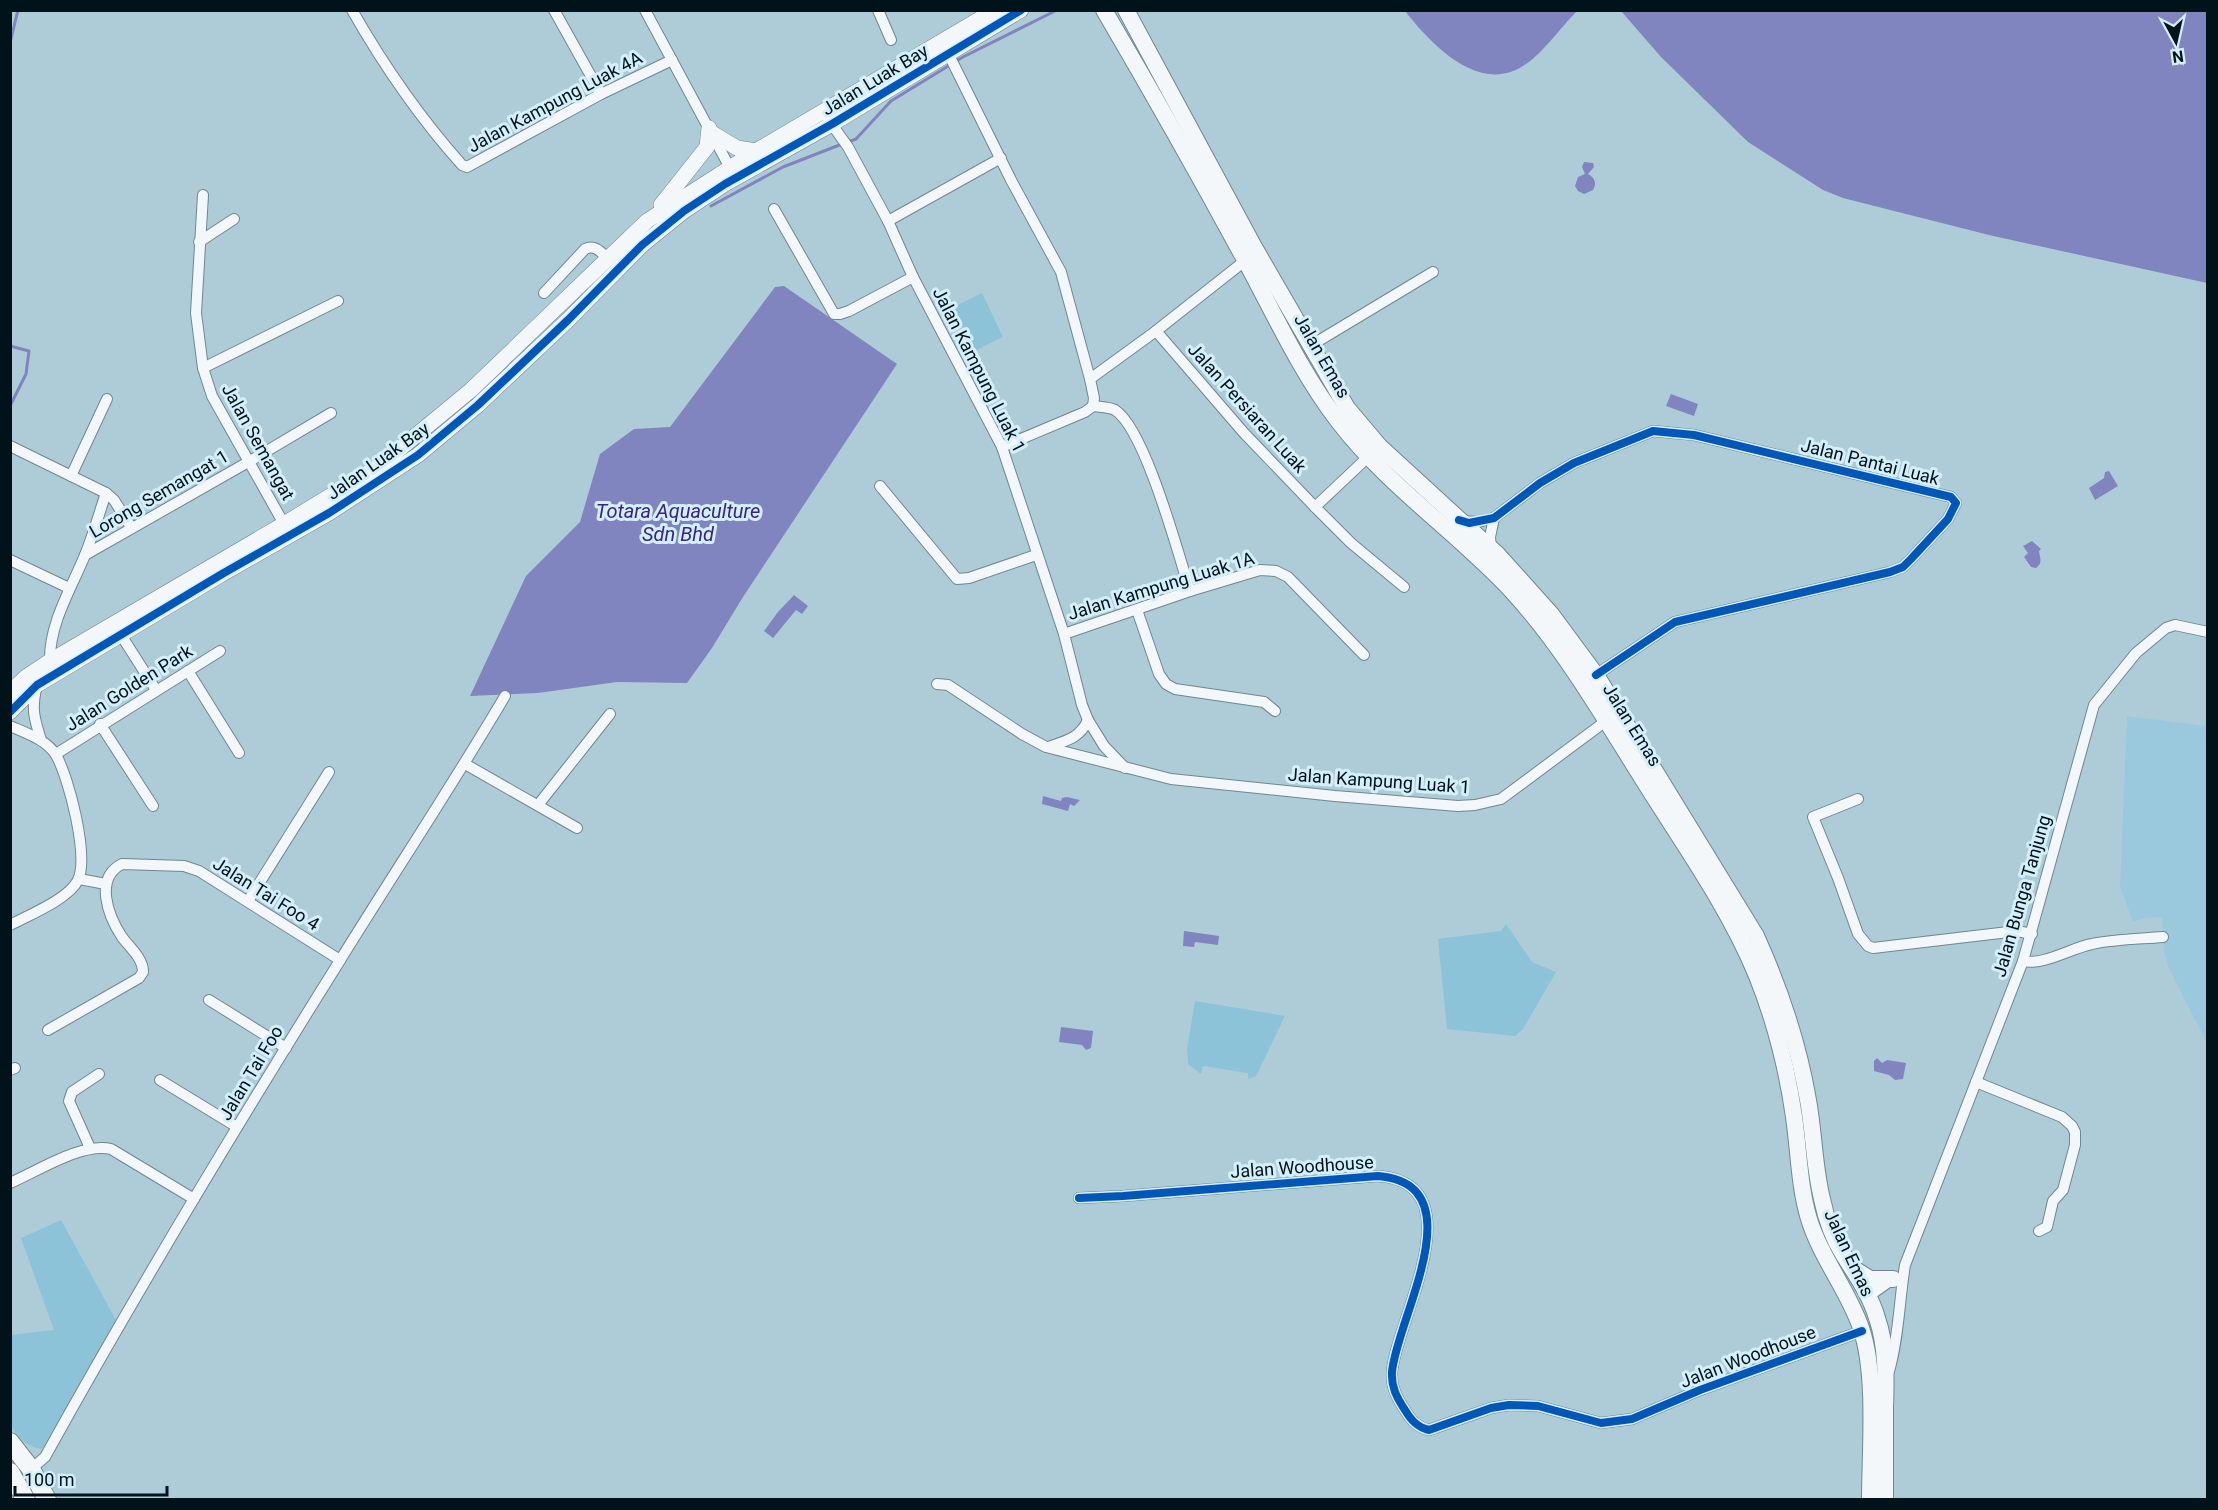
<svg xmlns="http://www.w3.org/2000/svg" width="2218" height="1510" viewBox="0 0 2218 1510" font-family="Roboto,sans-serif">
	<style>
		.built { fill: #9ac9dd }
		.green { fill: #8cc3d9 }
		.water { fill: #8085c0 }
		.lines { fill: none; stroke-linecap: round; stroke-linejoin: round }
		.stream { stroke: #8085c0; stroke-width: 3 }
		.street-casing { stroke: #6f8790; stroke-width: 12 }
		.secondary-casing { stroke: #6f8790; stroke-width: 16 }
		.primary-casing { stroke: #6f8790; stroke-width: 18 }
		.highway-casing { stroke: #6f8790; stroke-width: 20 }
		.street { stroke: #f3f7f9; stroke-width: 10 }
		.secondary { stroke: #f3f7f9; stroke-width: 15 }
		.primary { stroke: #f3f7f9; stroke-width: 16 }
		.highway { stroke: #f3f7f9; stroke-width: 18 }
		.cycleway-casing { stroke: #d5effa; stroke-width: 11 }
		.cycleway { stroke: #0057b8; stroke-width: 8 }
		.labels { text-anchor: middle; stroke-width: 6; stroke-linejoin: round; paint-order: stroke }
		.street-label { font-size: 18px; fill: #01131a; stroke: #d5effa }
		.water-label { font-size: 20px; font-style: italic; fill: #382485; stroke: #d5effa }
	</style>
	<rect width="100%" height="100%" fill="#aeccd8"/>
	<!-- built -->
	<path class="built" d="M2127,716L2207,726V1043L2168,966L2164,950L2162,917L2145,918L2133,922L2120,887Z"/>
	<!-- green -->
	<g class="green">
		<path d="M982,293L1003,337L974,351L954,307Z"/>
		<path d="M1506,924L1532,962L1556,972L1523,1029L1515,1036L1447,1029L1438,939L1501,931Z"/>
		<path d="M1195,1001L1285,1016L1256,1076L1248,1079V1073L1203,1066L1201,1074L1188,1064L1187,1049Z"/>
		<path d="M61,1220L116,1320L43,1449C29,1448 17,1439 11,1425C7,1414 11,1351 11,1335L54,1330L21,1238Z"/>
	</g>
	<!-- water -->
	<g class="water">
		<path d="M1405,11H1577C1562,26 1543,53 1526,64C1480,97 1431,44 1405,11Z"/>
		<path d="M1621,11H2207V283L1989,235L1843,198L1823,190L1748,142L1661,57Z"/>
		<path d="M1584,162L1593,163L1594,167L1588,174C1595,178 1597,183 1593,190L1584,194L1578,191L1575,186L1578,177L1585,174L1582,167Z"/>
		<path d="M784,286L897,364L743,597L712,648L687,683L617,682L538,693L470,696L526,576L580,522L600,454L634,429L670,427L775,287Z"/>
		<path d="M1671,394L1698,404L1694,416L1666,406Z"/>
		<path d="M2109,471L2118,486L2095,500L2089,488L2104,478L2105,472Z"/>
		<path d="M2032,541L2041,549L2039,551C2040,558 2043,563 2036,568L2031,567L2024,557L2028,553L2023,546Z"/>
		<path d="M794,595L808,606L802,614L796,610L773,638L764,631L778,612Z"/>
		<path d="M1043,796L1061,801L1062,798L1067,797L1080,800L1074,806L1070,804L1068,811L1042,804Z"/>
		<path d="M1184,931L1219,936L1218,945L1195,942L1194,947L1183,946Z"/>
		<path d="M1061,1027L1093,1031L1091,1048L1086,1050L1082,1045L1059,1042Z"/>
		<path d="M1877,1058L1882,1063L1887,1060L1906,1063L1903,1079L1895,1080L1889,1075L1874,1071V1061Z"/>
	</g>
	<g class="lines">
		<!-- stream -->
		<g class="stream">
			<path d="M10,43L18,10"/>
			<path d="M848,142L856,139L891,101L963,57L1057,10"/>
			<path d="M711,206L783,167L842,144"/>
			<path d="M10,346L29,351L26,374L10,406"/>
		</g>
		<defs>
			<g id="street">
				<path d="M352,10C384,66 420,118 462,165L467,167L601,94L672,60"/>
				<path d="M554,10L601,94"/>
				<path d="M645,10L730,168"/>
				<path d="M878,10L891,40"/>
				<path d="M948,53L1011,180L1061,272L1090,379L1094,398L1093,406"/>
				<path d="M828,119L848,147L888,221L913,277L1002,447L1064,634L1082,705L1088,720L1104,746L1125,768"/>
				<path d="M203,195L196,313L203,368L212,396L284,524"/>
				<path d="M774,209L834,314H840L849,311L913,277"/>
				<path d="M888,221L1001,158"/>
				<path d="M199,242L234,219"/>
				<path d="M544,293L585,249C595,244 601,252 608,259"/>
				<path d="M1156,331L1244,433L1315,507L1351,543L1404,587"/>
				<path d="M1310,346L1433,272"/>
				<path d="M203,368L338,301"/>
				<path d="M1090,379L1156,331L1246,260"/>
				<path d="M1093,406C1099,407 1110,407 1115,410C1145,429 1178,553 1190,591"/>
				<path d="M10,446L106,493L114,500L131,527"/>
				<path d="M1002,447L1085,412L1093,406"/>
				<path d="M71,476L107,399"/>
				<path d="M880,486L957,579L969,578L1036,555"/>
				<path d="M1315,507L1368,457"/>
				<path d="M1462,521L1478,522L1494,518L1540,483L1574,463L1653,431L1694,435L1951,497L1956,503L1948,519L1911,559L1903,567L1890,572L1675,622L1596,675"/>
				<path d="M1491,548L1490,537L1494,518"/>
				<path d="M85,555L250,461L331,413"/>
				<path d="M10,560L69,588"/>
				<path d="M1137,610L1159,674L1166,684L1175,689L1264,702L1275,711"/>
				<path d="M1064,634L1190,591L1260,570L1276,571L1288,577L1364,655"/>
				<path d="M121,635L156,690"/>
				<path d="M50,661C49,624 71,589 85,555C93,535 99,514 106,493"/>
				<path d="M188,671L239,753"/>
				<path d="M937,684L948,685L1022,734L1046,747L1171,779L1335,796L1458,806L1475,805L1501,799L1606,721"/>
				<path d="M37,685C31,708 34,718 41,740"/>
				<path d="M100,724L153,806"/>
				<path d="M10,726C26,733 47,740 56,755C69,778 89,856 78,880C69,899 29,915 10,925"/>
				<path d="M1048,747C1066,741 1080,738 1088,720"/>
				<path d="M56,754L220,651"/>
				<path d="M465,764L577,828"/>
				<path d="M1858,799L1813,817L1838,878L1858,934L1868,946L1873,948L2017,931L2032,934"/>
				<path d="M538,805L610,714"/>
				<path d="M79,879L106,884"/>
				<path d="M248,901L329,772"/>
				<path d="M2023,961C2043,966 2071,948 2092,944C2115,939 2139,939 2163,937"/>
				<path d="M209,1000L286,1048"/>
				<path d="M48,1030L139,978L143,972C143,958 130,948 122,937C108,916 94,878 122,864L184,866L199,871L340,960"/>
				<path d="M10,1070L15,1068"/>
				<path d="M160,1080L237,1127"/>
				<path d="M1976,1082L2062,1117L2072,1126L2075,1132V1145L2063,1190L2053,1201L2047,1227L2039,1231"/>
				<path d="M90,1148L69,1101L72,1092L99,1074"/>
				<path d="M10,1183C38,1171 82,1142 111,1149L194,1199"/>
				<path d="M1079,1198L1123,1196L1378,1176C1478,1184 1396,1320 1392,1372C1391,1387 1397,1398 1405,1410C1411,1420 1417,1427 1429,1430L1491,1408L1509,1405L1538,1406L1601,1423L1632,1419L1700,1390L1862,1331"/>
				<path d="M1869,1296L1893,1279"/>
				<path d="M1889,1371C1899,1337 1899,1301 1905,1265L2023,961L2094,705L2136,653L2166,628L2175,625L2208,632"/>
				<path d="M31,1469L45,1457C138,1289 237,1125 339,962C394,873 452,786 505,696"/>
			</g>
			<g id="secondary">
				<path d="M712,133L737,148L756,151"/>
				<path d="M661,205L707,147L709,128"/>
				<path d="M10,692L26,677L50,661L284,524L379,466L471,390L647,221L756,151L995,10"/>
				<path d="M10,712L37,685L222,574L329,513L418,455L478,405L568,320L642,245L684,211L725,184L832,124L1021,10"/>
			</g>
			<g id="primary">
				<path d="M1104,10C1152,92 1199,175 1244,258C1274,313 1301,373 1339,422C1389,487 1457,532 1512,591C1566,650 1606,721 1649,789C1687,849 1730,910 1757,976C1775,1021 1787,1068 1794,1117C1799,1151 1799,1186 1809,1219C1821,1258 1848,1290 1861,1328C1877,1374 1870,1450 1870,1500"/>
				<path d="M1126,10L1254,247L1347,408L1380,447L1498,555L1551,614L1596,675L1756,936C1780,989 1798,1042 1808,1100C1814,1133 1814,1167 1822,1199C1826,1218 1833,1238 1843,1254C1856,1275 1870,1294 1877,1318C1887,1347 1886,1379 1885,1408C1885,1439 1885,1469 1885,1500"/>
				<path d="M1854,1269L1870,1279H1893"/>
			</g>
			<g id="highway">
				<path d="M10,1442L31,1469L47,1500"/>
				<path d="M10,1472L26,1500"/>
			</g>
		</defs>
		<!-- street casing -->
		<use href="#street" class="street-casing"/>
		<!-- secondary casing -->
		<use href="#secondary" class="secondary-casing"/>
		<!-- primary casing -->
		<use href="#primary" class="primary-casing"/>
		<!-- highway casing -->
		<use href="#highway" class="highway-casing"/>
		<!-- street -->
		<use href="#street" class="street"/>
		<!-- secondary -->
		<use href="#secondary" class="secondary"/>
		<!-- primary -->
		<use href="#primary" class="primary"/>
		<!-- highway -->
		<use href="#highway" class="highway"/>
		<defs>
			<g id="cycleway">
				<path d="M1459,520L1469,523L1494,518L1540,483L1574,463L1653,431L1694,435L1951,497L1956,503L1948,519L1911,559L1903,567L1890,572L1675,622L1596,675"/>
				<path d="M10,712L37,685L222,574L329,513L418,455L478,405L568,320L642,245L684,211L725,184L832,124L1021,10"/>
				<path d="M1079,1198L1123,1196L1378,1176C1478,1184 1396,1320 1392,1372C1391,1387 1397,1398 1405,1410C1411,1420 1417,1427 1429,1430L1491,1408L1509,1405L1538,1406L1601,1423L1632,1419L1700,1390L1862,1331"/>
			</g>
		</defs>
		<!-- cycleway casing -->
		<use href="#cycleway" class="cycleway-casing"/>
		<!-- cycleway -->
		<use href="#cycleway" class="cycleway"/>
	</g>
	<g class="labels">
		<!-- street labels -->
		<g class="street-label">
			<text transform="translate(875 80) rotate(-31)" y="6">Jalan Luak Bay</text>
			<text transform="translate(555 102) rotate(-28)" y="6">Jalan Kampung Luak 4A</text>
			<text transform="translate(1322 356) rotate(60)" y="6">Jalan Emas</text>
			<text transform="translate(979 370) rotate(63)" y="6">Jalan Kampung Luak 1</text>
			<text transform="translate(1247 408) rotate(48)" y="6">Jalan Persiaran Luak</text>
			<text transform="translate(258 442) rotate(61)" y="6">Jalan Semangat</text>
			<text transform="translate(378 461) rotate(-35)" y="6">Jalan Luak Bay</text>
			<text transform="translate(1870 462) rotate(14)" y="6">Jalan Pantai Luak</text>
			<text transform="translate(159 494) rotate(-30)" y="6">Lorong Semangat 1</text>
			<text transform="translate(1161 586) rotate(-17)" y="6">Jalan Kampung Luak 1A</text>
			<text transform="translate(129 688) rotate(-32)" y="6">Jalan Golden Park</text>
			<text transform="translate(1632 725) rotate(58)" y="6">Jalan Emas</text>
			<text transform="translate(1379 781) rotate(4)" y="6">Jalan Kampung Luak 1</text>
			<text transform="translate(266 894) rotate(32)" y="6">Jalan Tai Foo 4</text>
			<text transform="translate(2022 896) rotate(-74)" y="6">Jalan Bunga Tanjung</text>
			<text transform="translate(251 1073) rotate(-59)" y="6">Jalan Tai Foo</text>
			<text transform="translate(1302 1167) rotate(-4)" y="6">Jalan Woodhouse</text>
			<text transform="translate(1849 1253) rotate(65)" y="6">Jalan Emas</text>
			<text transform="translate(1748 1357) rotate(-21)" y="6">Jalan Woodhouse</text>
		</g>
		<!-- water labels -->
		<g class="water-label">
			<text x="678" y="518">Totara Aquaculture<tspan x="678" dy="23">Sdn Bhd</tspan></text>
		</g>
	</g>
	<!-- border -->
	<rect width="2218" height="1510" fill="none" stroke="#01131a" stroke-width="24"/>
	<!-- north arrow -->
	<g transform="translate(2176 42) rotate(172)" stroke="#d5effa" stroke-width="4.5" paint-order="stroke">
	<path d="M0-4.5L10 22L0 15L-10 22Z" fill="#01131a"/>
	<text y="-9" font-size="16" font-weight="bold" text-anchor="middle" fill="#01131a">N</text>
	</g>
	<!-- scale -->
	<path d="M15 1486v9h152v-9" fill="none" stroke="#01131a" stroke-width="3"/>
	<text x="24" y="1486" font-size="18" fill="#01131a" stroke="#d5effa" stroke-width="4.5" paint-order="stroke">100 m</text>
</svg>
